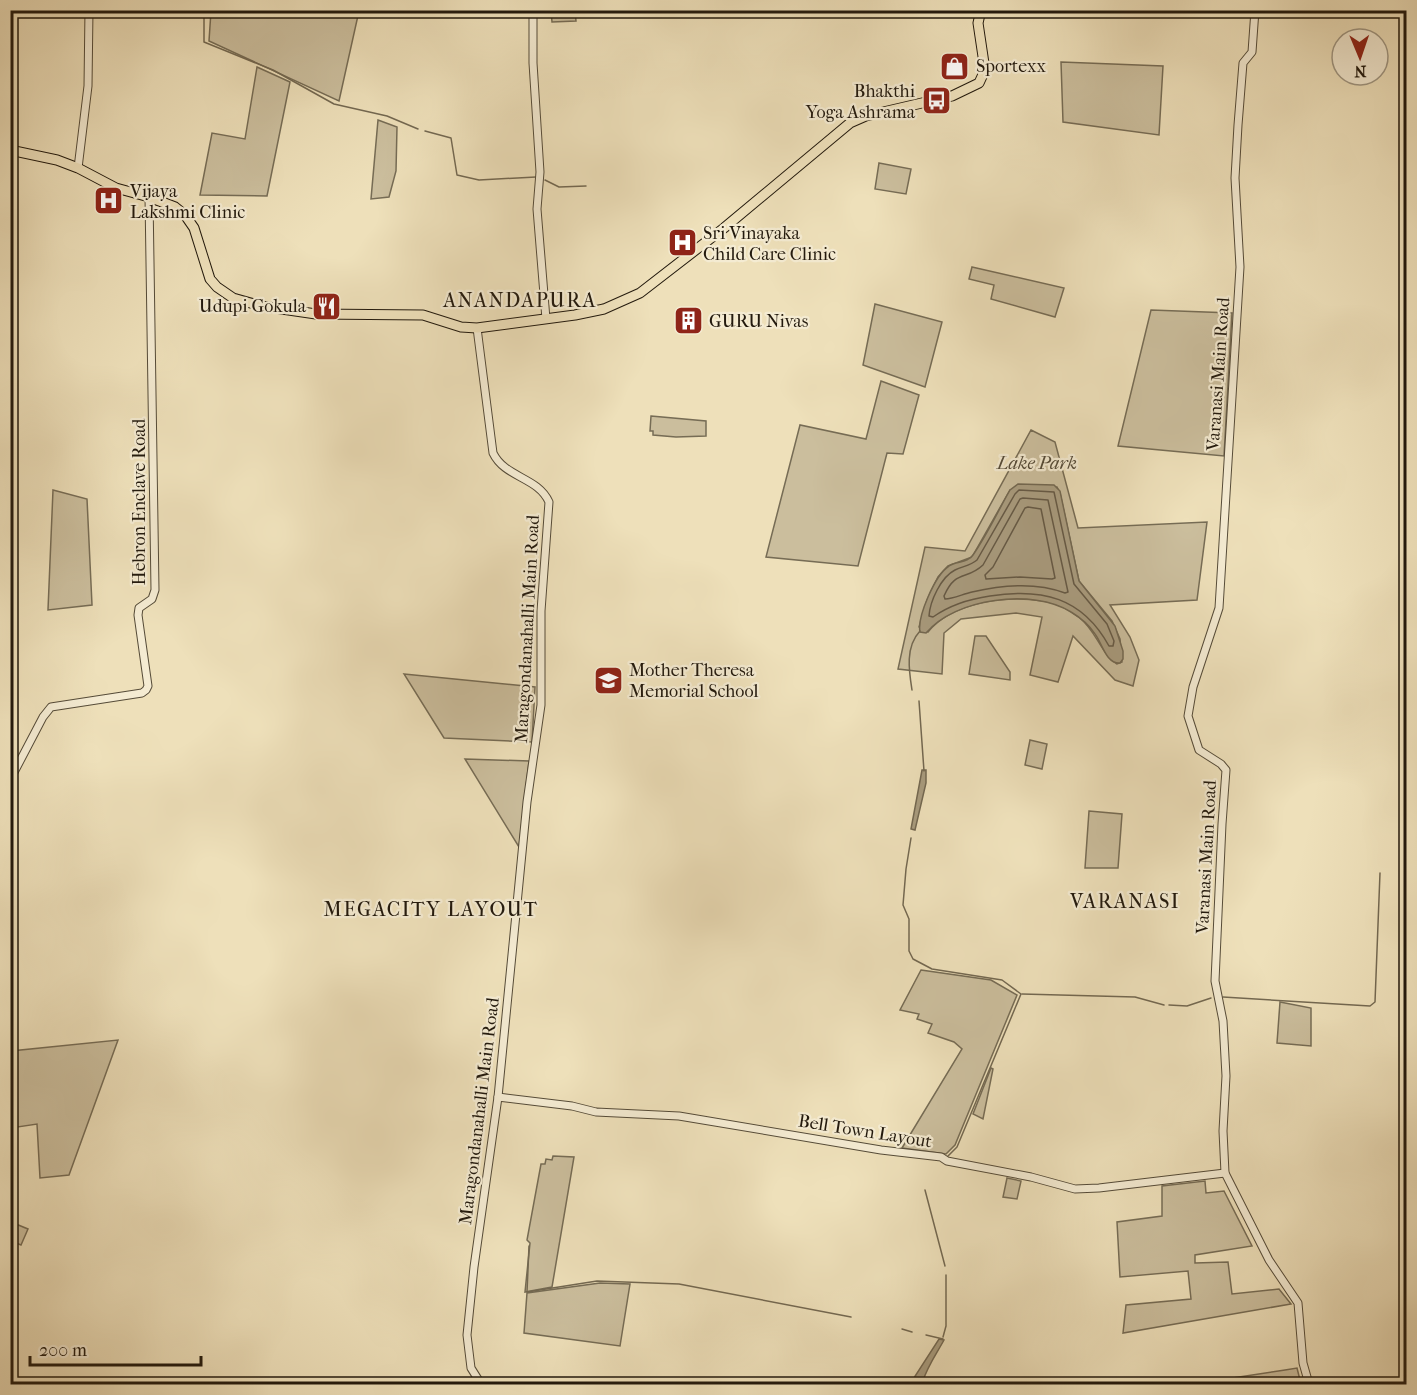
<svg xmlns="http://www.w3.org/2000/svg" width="1417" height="1395" viewBox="0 0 1417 1395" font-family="'IM FELL French Canon',serif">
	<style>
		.green { fill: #cbbe9d; stroke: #766c55; stroke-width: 1.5; fill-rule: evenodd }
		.water { fill: #a99c7f; stroke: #736851; stroke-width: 1.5 }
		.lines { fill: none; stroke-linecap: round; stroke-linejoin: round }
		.shore { stroke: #665a46; stroke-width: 1.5 }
		.stream { stroke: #736851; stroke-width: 1.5 }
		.minor-casing { stroke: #554b38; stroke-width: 9 }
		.major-casing { stroke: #22190d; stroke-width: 11 }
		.minor { stroke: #f4ebd2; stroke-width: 7 }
		.major { stroke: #eee0ba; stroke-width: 9 }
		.labels { text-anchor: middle; stroke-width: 4.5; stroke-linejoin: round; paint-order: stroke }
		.poi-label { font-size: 18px; fill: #22190d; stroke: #f4ebd2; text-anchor: start }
		.street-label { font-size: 18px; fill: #22190d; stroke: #f4ebd2 }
		.park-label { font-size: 18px; font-style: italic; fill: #554b38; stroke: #f4ebd2 }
		.neighbourhood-label { font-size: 20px; letter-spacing: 1.5px; fill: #22190d; stroke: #f4ebd2 }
	</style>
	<rect width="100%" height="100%" fill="#eee0ba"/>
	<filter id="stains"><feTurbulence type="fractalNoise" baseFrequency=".00333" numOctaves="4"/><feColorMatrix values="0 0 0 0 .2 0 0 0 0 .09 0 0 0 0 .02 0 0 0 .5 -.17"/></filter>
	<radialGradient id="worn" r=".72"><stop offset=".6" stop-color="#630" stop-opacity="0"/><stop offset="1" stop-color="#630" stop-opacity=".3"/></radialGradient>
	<!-- green -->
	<g class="green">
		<path d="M211,11H359L339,101L209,41Z"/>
		<path d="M551,11H575L576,21L552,22Z"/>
		<path d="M1061,62L1163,66L1159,135L1063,122Z"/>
		<path d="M257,67L290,82L267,196L200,195L212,133L245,139Z"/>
		<path d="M378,120L397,127L396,171L389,197L371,199Z"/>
		<path d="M879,163L911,169L906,194L875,189Z"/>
		<path d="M972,267L1064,288L1055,317L991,299L994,285L969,279Z"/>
		<path d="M875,304L942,322L925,387L863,365Z"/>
		<path d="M1151,310L1232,313L1224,456L1118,446Z"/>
		<path d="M881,381L919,395L903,454L887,453L858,566L766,557L800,425L866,439Z"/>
		<path d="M651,416L706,421V436L676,437L653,435V431H650Z"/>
		<path d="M1031,430L1055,442L1078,528L1207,522L1197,600L1110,605L1130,637L1139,660L1133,686L1115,680L1073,636L1058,682L1030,675L1042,617L1016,613L961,619L944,633L942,674L898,669L925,547L965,551ZM1057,487L1060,493L1079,581L1112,621L1120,639L1122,662L1117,664C1102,655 1096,631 1080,618C1070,610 1057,603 1043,601C1007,595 952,602 928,632L919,627L927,600L938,577L948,566L972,557L1010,490Z"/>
		<path d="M53,490L87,499L92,605L48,610Z"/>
		<path d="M975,636H986L1010,672V680L969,674Z"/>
		<path d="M404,674L535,687L532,742L444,738Z"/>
		<path d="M1030,740L1047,744L1042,769L1025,765Z"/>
		<path d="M465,759L529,761L519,847Z"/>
		<path d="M1089,811L1122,814L1118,868H1085Z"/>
		<path d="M921,970L991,980L1017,995L955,1145L946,1154L902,1148L962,1049L954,1042L928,1033L932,1024L917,1019L919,1014L900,1010Z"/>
		<path d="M1280,1002L1311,1008V1046L1277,1043Z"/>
		<path d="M118,1040L69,1175L40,1178L37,1124L11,1128V1051Z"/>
		<path d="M991,1068L993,1069L983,1119L973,1114Z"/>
		<path d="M553,1156L574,1157L552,1287L525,1292L530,1243L527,1240L541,1164H545L546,1159L552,1160Z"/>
		<path d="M1007,1178L1021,1181L1017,1199L1003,1197Z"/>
		<path d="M1205,1181L1206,1193L1224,1191L1252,1246L1195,1255V1263L1228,1262L1232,1294L1279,1289L1291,1304L1123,1333L1126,1305L1191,1299L1188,1271L1120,1277L1117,1222L1162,1216V1186Z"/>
		<path d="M11,1222L28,1229L21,1245L11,1241Z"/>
		<path d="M600,1283L630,1284L620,1346L524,1333L527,1293Z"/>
		<path d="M1297,1368L1301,1384H1193L1285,1370Z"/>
	</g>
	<!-- water -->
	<g class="water">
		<path d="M1018,484L1054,485L1060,491L1079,581L1115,626L1123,651V659L1120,663C1106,664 1102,643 1095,634C1089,625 1081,618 1071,612C1033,588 955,598 926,633L920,632C917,617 935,575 949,566C956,561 968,563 973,555C987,535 998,511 1010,490Z"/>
		<path d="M922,770H926V783L915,830L911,829Z"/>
		<path d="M939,1339L944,1340C937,1353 927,1367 923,1381H919L917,1384H910Z"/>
	</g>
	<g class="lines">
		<!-- shore -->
		<g class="shore">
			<path d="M1019,490L1054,492L1074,584L1107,624L1114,641L1113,646H1109C1082,597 1042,588 990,596C969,599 950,605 933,617L929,616C930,601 941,577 955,570C963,566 970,566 977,560L1015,494Z"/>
			<path d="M1023,498L1048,500L1068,592L1065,593C1036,582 1002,585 972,592C963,594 953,599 945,599L944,596C956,569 966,581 983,565L1020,499Z"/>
			<path d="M1028,507L1041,509L1055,578L1052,579L1020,577L986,579L985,575L993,567L1025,508Z"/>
		</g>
		<!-- stream -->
		<g class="stream">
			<path d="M204,10V42L273,70L334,104L387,116L418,129"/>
			<path d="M425,131L451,138L457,175L479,180L536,177"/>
			<path d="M545,180L559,187L586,186"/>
			<path d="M912,690C909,671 905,647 920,631"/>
			<path d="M919,701L924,771"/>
			<path d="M911,838L906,869L903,905L909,919V951L913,959L932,969L1002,980L1021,994L957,1147L946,1158"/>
			<path d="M1022,994L1135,997L1164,1005"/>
			<path d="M1223,997L1370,1006L1375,1002L1380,873"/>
			<path d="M1169,1005L1187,1006L1211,998"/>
			<path d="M925,1190L945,1266"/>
			<path d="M529,1246L527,1292L597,1281L679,1284L851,1317"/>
			<path d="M902,1329L912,1332"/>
			<path d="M926,1335L943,1339"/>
			<path d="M943,1337L946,1326V1275"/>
		</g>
		<defs>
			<g id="minor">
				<path d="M533,10V63L540,172L537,209L546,319"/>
				<path d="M1255,10L1252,52L1243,63L1238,125L1235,178L1240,267L1219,608L1193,687L1188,716L1199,750L1221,764L1226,770L1222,824L1215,981L1223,1021L1226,1076L1223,1131L1225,1173L1269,1260L1298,1303L1303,1363L1309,1384"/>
				<path d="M78,168L88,86L89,10"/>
				<path d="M477,328L493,453C505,478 538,477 549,502L541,611V705L527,802L498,1097L474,1267L467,1335L471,1368L481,1384"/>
				<path d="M10,780L43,717L51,707L142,693L146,690L148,686L138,615L139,608L152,599L155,590L149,197"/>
				<path d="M498,1097L572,1106L596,1112L679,1116L881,1150L941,1157L947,1161L1031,1177L1075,1189L1099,1188L1225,1173"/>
			</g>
			<path id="major" d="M10,150L57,160L78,168L116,188L149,197L175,207L185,215L194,228L210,279L217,287L233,298L261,306L316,314L423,315L461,327L477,328L575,315L604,309L640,293L724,228L850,123L866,116L952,96L979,83L985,70L978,23L981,10"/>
		</defs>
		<!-- minor casing -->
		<use href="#minor" class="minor-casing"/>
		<!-- major casing -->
		<use href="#major" class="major-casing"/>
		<!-- minor -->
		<use href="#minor" class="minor"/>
		<!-- major -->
		<use href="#major" class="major"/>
	</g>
	<!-- icons -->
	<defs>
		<symbol id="shop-square" viewBox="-11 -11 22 22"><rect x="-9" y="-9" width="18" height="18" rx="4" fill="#8f2418" stroke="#f4ebd2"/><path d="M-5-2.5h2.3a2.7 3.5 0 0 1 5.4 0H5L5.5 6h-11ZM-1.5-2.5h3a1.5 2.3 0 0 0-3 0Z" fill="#fff"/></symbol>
		<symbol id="bus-square" viewBox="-11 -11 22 22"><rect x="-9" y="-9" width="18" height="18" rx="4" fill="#8f2418" stroke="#f4ebd2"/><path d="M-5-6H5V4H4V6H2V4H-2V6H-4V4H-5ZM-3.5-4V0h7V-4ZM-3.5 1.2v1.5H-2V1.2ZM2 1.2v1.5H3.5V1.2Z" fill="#fff"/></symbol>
		<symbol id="hospital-square" viewBox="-11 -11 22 22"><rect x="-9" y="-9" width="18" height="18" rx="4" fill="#8f2418" stroke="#f4ebd2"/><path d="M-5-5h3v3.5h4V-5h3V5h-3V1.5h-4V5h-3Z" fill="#fff"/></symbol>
		<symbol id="restaurant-square" viewBox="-11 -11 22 22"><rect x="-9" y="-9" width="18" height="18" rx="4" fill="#8f2418" stroke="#f4ebd2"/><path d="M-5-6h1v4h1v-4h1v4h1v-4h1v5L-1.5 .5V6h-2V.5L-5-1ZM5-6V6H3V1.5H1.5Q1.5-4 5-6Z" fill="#fff"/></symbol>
		<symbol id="building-square" viewBox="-11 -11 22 22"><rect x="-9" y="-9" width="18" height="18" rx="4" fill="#8f2418" stroke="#f4ebd2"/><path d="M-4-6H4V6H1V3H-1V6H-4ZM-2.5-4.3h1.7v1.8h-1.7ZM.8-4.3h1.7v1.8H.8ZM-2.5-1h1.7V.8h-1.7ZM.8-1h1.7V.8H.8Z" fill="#fff"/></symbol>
		<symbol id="school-square" viewBox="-11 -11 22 22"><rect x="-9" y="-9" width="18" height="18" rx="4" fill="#8f2418" stroke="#f4ebd2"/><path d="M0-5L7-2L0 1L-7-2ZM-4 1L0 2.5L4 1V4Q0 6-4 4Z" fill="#fff"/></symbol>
	</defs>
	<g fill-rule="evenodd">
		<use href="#shop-square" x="938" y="50" width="33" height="33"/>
		<use href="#bus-square" x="920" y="84" width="33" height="33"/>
		<use href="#hospital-square" x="92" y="184" width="33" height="33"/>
		<use href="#hospital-square" x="666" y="226" width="33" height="33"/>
		<use href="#restaurant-square" x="310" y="290" width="33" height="33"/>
		<use href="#building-square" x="672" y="304" width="33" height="33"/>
		<use href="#school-square" x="592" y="664" width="33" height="33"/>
	</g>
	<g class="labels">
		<!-- poi labels -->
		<g class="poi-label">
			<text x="976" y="72">Sportexx</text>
			<text x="915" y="97" text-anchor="end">Bhakthi<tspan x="915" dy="21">Yoga Ashrama</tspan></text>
			<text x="130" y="197">Vijaya<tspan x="130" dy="21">Lakshmi Clinic</tspan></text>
			<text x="703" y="239">Sri Vinayaka<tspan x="703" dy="21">Child Care Clinic</tspan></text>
			<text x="306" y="312" text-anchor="end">Udupi Gokula</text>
			<text x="709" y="327">GURU Nivas</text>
			<text x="629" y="676">Mother Theresa<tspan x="629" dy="21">Memorial School</tspan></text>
		</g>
		<!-- street labels -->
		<g class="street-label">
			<text transform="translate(1218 374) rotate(-86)" y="6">Varanasi Main Road</text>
			<text transform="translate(139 502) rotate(-90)" y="6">Hebron Enclave Road</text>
			<text transform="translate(527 629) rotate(-87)" y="6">Maragondanahalli Main Road</text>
			<text transform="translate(1206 857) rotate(-87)" y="6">Varanasi Main Road</text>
			<text transform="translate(479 1111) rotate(-83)" y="6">Maragondanahalli Main Road</text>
			<text transform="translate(865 1131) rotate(9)" y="6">Bell Town Layout</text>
		</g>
		<!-- park labels -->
		<g class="park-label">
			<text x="1037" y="469">Lake Park</text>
		</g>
		<!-- neighbourhood labels -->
		<g class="neighbourhood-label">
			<text x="520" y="307">ANANDAPURA</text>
			<text x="1125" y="908">VARANASI</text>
			<text x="431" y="916">MEGACITY LAYOUT</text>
		</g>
	</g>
	<!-- margin -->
	<rect width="1417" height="1395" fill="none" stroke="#eee0ba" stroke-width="36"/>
	<rect x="12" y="12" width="1393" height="1371" fill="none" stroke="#22190d" stroke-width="3"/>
	<rect x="18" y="18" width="1381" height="1359" fill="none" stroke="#22190d" stroke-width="1.5"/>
	<!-- north arrow -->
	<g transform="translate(1360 57) rotate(178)"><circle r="28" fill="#f4ebd2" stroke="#a09783" stroke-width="1.5"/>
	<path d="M0-4.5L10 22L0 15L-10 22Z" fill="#8f2418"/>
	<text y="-9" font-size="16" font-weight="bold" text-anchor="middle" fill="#22190d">N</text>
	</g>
	<!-- scale -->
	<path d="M30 1356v9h171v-9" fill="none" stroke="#22190d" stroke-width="3"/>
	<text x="39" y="1356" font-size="18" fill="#22190d" stroke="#f4ebd2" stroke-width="4.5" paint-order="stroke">200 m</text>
	<rect width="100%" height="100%" filter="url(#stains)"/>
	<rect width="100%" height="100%" fill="url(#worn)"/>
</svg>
